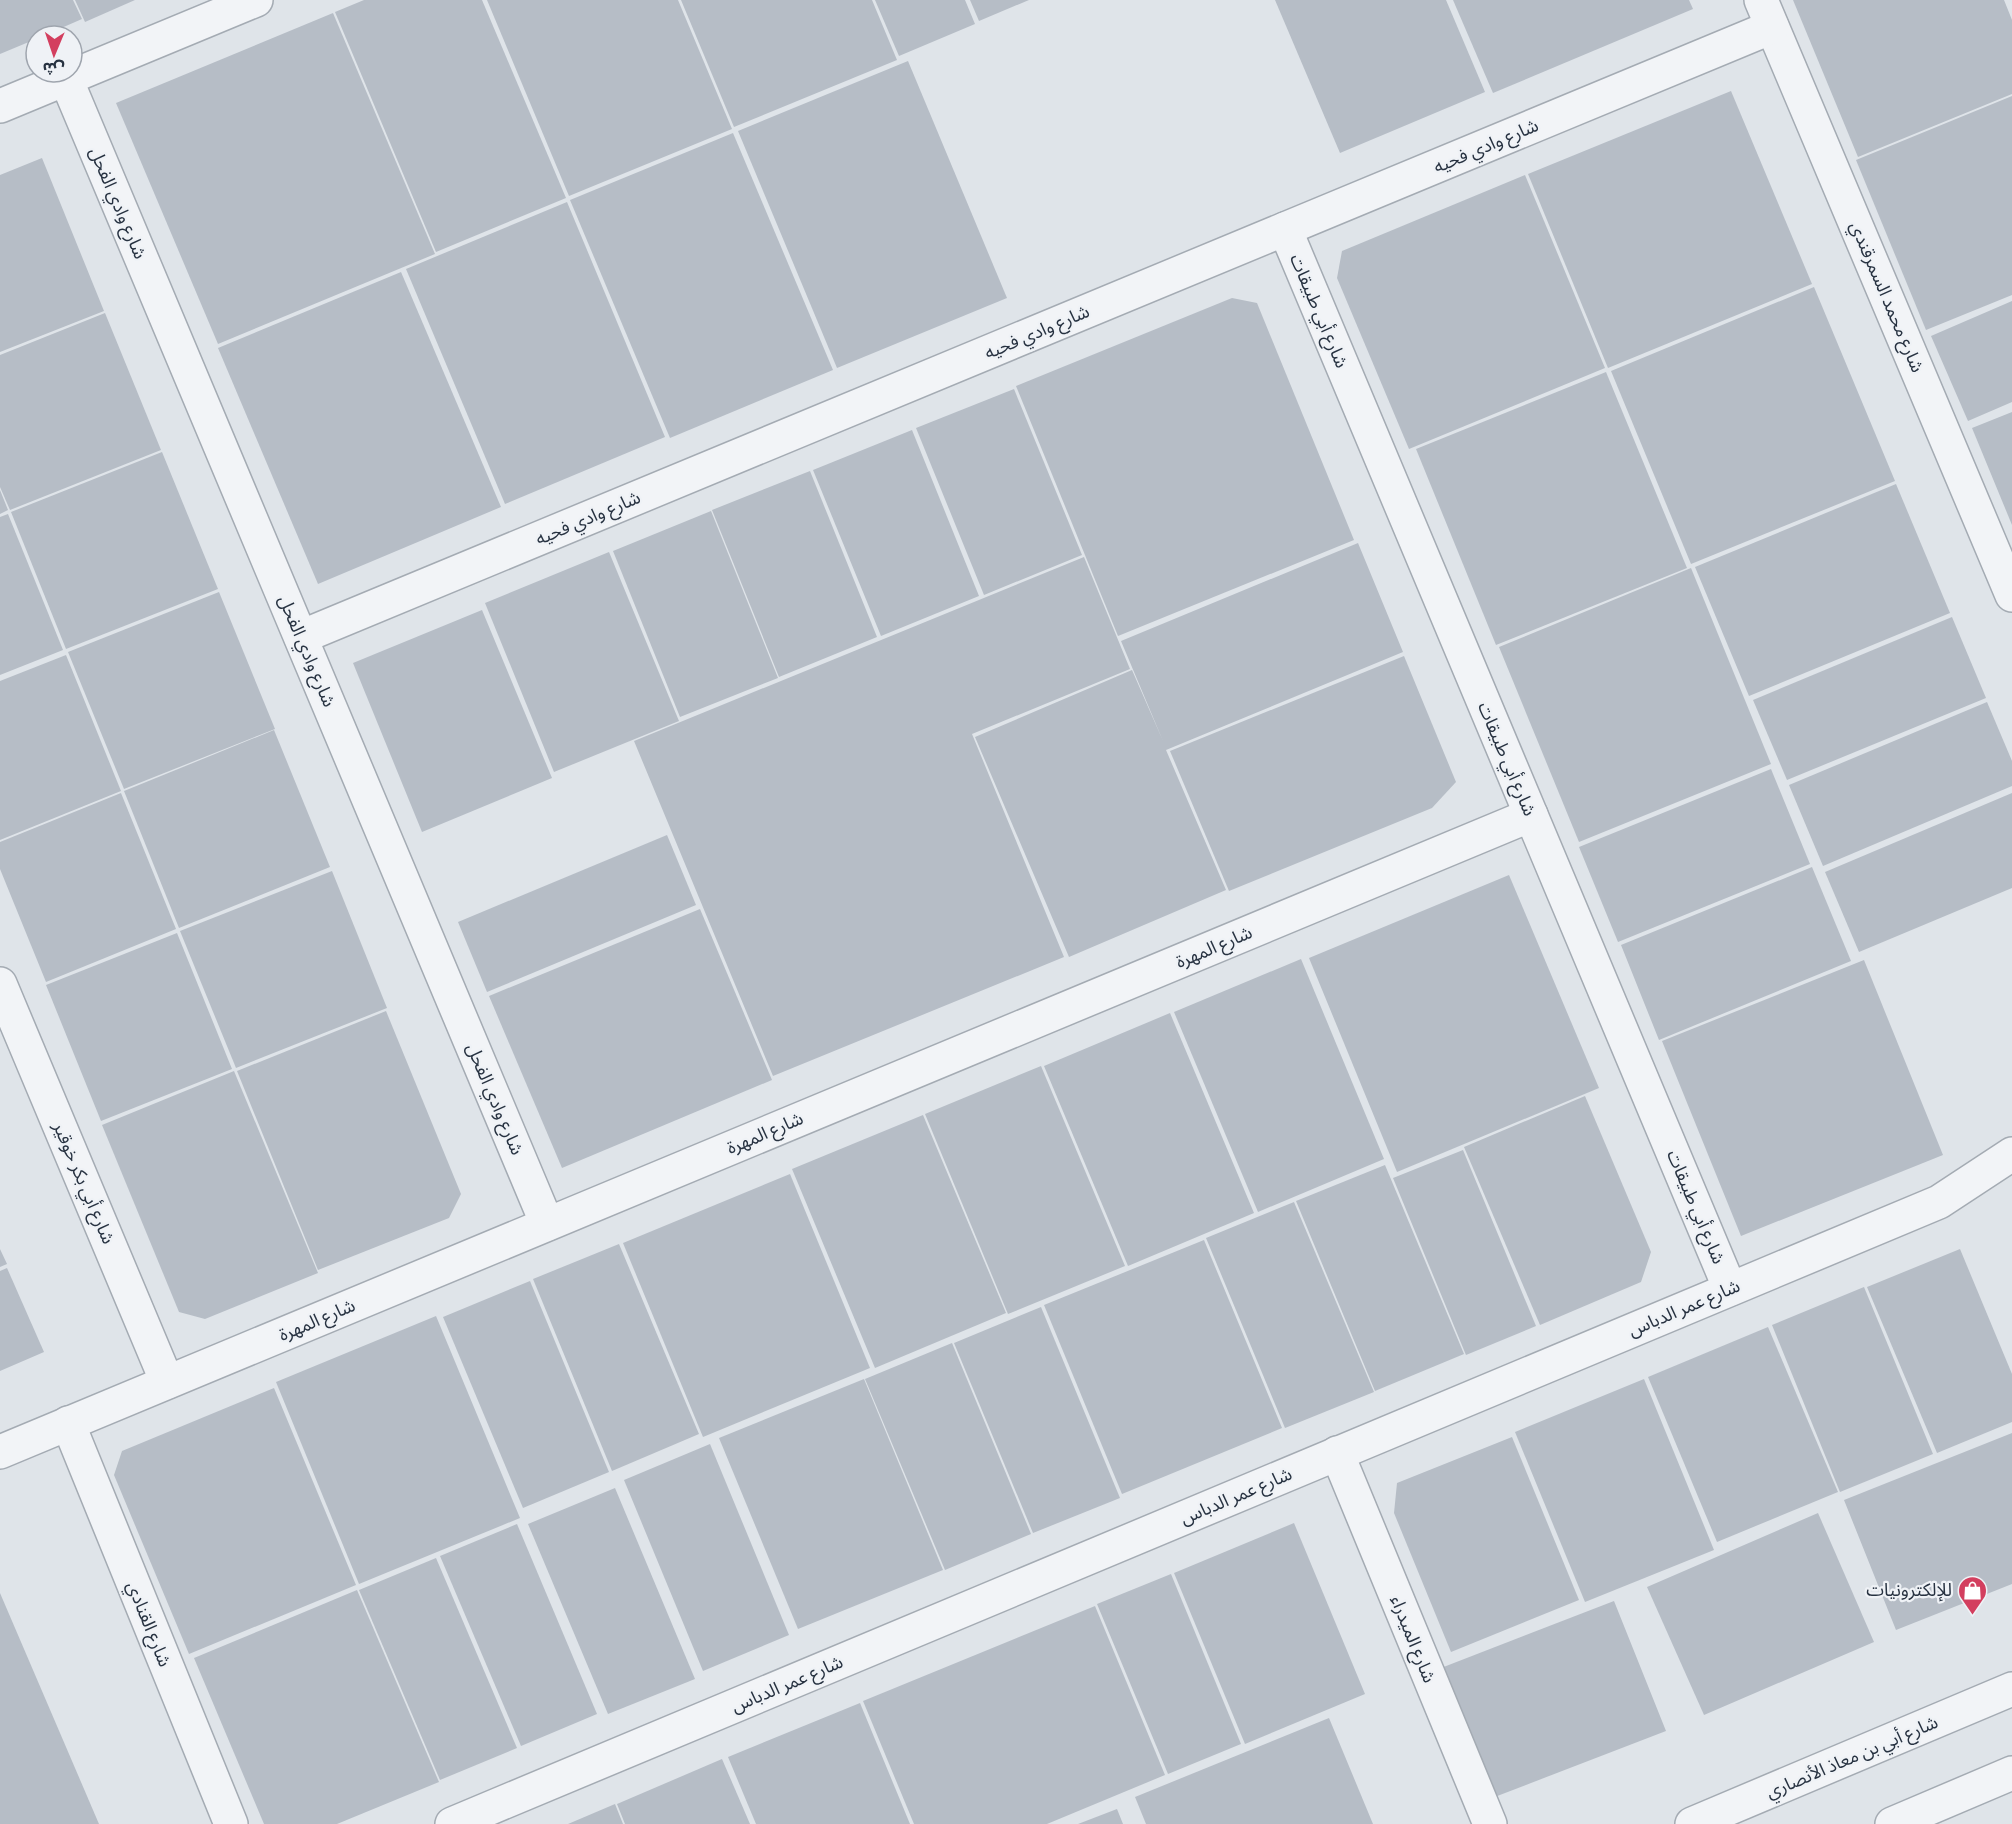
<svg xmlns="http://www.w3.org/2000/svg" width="2012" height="1824" viewBox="0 0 2012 1824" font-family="Manrope,'Noto Sans Arabic',sans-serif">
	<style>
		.building { fill: #b6bdc6 }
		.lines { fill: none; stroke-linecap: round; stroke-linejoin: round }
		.minor-casing { stroke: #a4abb3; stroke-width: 36 }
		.minor { stroke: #f2f4f7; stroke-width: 33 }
		.labels { text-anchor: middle; stroke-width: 4.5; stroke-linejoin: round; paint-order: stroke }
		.street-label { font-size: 18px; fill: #273241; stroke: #eff2f6 }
		.poi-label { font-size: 18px; fill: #273241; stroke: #eff2f6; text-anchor: end }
	</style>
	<rect width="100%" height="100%" fill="#dfe4e9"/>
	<!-- building -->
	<g class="building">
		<path d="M0,0H73L82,19L43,36H36V39L0,54Z"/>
		<path d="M75,0H135L85,22Z"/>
		<path d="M364,0H482L566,198L436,252L335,12Z"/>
		<path d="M487,0H678L732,129L569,196Z"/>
		<path d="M681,0H872L897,60L734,127Z"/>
		<path d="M875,0H965L975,24L899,56Z"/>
		<path d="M970,0H1029L979,21Z"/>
		<path d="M1275,0H1446L1485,92L1340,153Z"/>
		<path d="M1453,0H1689L1693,9L1493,93Z"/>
		<path d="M1793,0H2004L2012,20V94L1858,157Z"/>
		<path d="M333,13L435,254L218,344L116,103Z"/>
		<path d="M908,61L1007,298L837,368L738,131Z"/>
		<path d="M1731,91L1812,284L1608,368L1528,174Z"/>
		<path d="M2012,96V295L1926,330L1856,160Z"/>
		<path d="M733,133L833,370L670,438L570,200Z"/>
		<path d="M42,158L104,311L0,352V175Z"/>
		<path d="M1525,175L1605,368L1409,449L1337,278L1342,251Z"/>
		<path d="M567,202L665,437L505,504L406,269Z"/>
		<path d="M401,272L501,507L318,584L218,348Z"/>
		<path d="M1814,287L1895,481L1691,564L1611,371Z"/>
		<path d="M1232,298L1257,303L1354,540L1118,636L1016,386Z"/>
		<path d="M2012,301V402L1968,421L1931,336Z"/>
		<path d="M105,313L161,450L10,510L0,487V355Z"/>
		<path d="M1606,372L1687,568L1496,645L1416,449Z"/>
		<path d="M1014,389L1082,555L984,595L916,428Z"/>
		<path d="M2012,412V525L1972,428Z"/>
		<path d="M912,430L979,596L881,636L813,470Z"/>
		<path d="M162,452L218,589L66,649L11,512Z"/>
		<path d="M810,471L877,637L779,677L712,510Z"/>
		<path d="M1896,484L1950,613L1749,696L1695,567Z"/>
		<path d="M0,490L8,510L0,514Z"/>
		<path d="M711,511L778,678L680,717L613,551Z"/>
		<path d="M8,514L63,650L0,675V517Z"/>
		<path d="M1358,543L1403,652L1166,750L1226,890L1069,957L975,737L1132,670L1163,741L1121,641Z"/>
		<path d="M609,552L679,721L554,772L485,603Z"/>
		<path d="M1084,557L1130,669L972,734L1064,957L773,1076L634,741Z"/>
		<path d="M1691,568L1771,764L1579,842L1499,647Z"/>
		<path d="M219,592L275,729L124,789L68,652Z"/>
		<path d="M482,610L552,778L422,832L353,663Z"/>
		<path d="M1952,617L1986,698L1787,780L1753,700Z"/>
		<path d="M66,655L121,791L0,840V681Z"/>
		<path d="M1404,656L1456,782L1432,808L1229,891L1170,751Z"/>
		<path d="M1987,702L2012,761V786L1823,866L1789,785Z"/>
		<path d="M274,730L330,867L179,928L124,791Z"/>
		<path d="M1771,769L1810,864L1618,942L1579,847Z"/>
		<path d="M121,793L176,929L46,982L0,869V842Z"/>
		<path d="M2012,793V888L1859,952L1825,872Z"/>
		<path d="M667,835L696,905L487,992L458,922Z"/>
		<path d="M1812,867L1851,961L1659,1040L1621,945Z"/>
		<path d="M332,871L387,1008L236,1068L180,931Z"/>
		<path d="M1509,875L1599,1088L1397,1172L1309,958Z"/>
		<path d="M700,909L772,1080L562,1168L489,996Z"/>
		<path d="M177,933L232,1069L101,1121L46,985Z"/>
		<path d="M1301,959L1384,1159L1258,1212L1174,1012Z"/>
		<path d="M1864,960L1943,1155L1741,1236L1662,1041Z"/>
		<path d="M386,1011L461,1194L449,1218L318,1270L237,1071Z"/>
		<path d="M1170,1013L1254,1213L1128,1266L1044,1066Z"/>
		<path d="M1041,1066L1125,1266L1008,1314L925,1114Z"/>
		<path d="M234,1071L318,1273L205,1319L179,1312L102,1125Z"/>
		<path d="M1585,1096L1651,1252L1641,1282L1540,1325L1464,1147Z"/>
		<path d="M923,1115L1006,1313L875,1368L792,1169Z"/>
		<path d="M1463,1150L1536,1326L1466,1355L1393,1178Z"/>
		<path d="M1385,1165L1464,1354L1375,1391L1296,1201Z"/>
		<path d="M790,1174L870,1368L703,1437L623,1243Z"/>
		<path d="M1294,1202L1374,1392L1285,1428L1206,1238Z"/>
		<path d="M1204,1240L1282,1428L1122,1494L1044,1305Z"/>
		<path d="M619,1244L699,1434L612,1471L533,1279Z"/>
		<path d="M0,1249L7,1264L0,1267Z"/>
		<path d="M1960,1249L2012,1374V1422L1937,1453L1867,1287Z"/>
		<path d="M7,1268L44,1352L0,1371V1271Z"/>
		<path d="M530,1281L609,1472L523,1508L443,1317Z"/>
		<path d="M1864,1287L1933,1454L1840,1492L1772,1325Z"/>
		<path d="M1041,1307L1120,1498L1033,1533L954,1343Z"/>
		<path d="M436,1316L520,1518L359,1584L276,1382Z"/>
		<path d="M1768,1327L1838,1492L1717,1542L1648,1377Z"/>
		<path d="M952,1343L1031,1534L945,1570L865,1379Z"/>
		<path d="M864,1379L943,1570L798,1629L719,1438Z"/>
		<path d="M1644,1379L1714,1550L1585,1602L1515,1432Z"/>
		<path d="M274,1388L356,1585L189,1654L114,1475L122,1451Z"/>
		<path d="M2012,1433V1584L1896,1630L1844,1500Z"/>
		<path d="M1512,1437L1579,1600L1451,1652L1394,1513L1397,1483Z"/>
		<path d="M710,1444L789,1635L703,1671L624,1480Z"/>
		<path d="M615,1488L695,1679L608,1714L528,1524Z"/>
		<path d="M1818,1513L1874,1642L1704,1715L1647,1587Z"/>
		<path d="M1294,1523L1365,1694L1245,1744L1174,1573Z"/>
		<path d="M517,1524L597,1714L521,1746L440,1556Z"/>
		<path d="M436,1558L517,1748L440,1780L359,1590Z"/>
		<path d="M1171,1574L1241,1744L1168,1774L1097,1604Z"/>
		<path d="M357,1590L439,1782L337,1824H264L194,1658Z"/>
		<path d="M0,1593L99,1824H0Z"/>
		<path d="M1614,1601L1666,1731L1492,1798L1441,1668Z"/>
		<path d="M1095,1606L1165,1775L1047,1824H914L863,1701Z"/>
		<path d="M860,1703L910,1824H756L728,1757Z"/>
		<path d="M1329,1718L1373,1824H1146L1135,1797Z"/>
		<path d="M722,1759L750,1824H625L617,1804Z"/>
		<path d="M615,1804L623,1824H568Z"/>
		<path d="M1117,1809L1123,1824H1078Z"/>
	</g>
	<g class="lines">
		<defs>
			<g id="minor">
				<path d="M1761,0L2012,595"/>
				<path d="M66,79L547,1224"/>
				<path d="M0,106L256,0"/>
				<path d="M1285,229L1730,1289"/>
				<path d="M301,637L1772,27"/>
				<path d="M0,984L167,1382"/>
				<path d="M68,1423L231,1824"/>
				<path d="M0,1452L1531,815"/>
				<path d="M1337,1453L1490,1824"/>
				<path d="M452,1824L1939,1202L2012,1154"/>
				<path d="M1692,1824L2012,1689"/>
				<path d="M1892,1824L2012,1773"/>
			</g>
		</defs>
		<!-- minor casing -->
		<use href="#minor" class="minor-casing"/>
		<!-- minor -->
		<use href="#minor" class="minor"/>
	</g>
	<!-- icons -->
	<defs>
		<symbol id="shop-pin" viewBox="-11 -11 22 30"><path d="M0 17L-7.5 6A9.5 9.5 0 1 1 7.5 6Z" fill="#d33f5f" stroke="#eff2f6"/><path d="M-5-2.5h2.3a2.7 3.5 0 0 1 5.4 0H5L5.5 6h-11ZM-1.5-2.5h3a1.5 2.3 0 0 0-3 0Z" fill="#fff"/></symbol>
	</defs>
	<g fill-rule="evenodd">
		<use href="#shop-pin" x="1956" y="1574" width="33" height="45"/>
	</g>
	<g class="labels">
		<!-- street labels -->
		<g class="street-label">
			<text transform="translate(1486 146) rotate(-23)" y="6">شارع وادي فحيه</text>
			<text transform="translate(118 203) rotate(67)" y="6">شارع وادي الفحل</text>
			<text transform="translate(1887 297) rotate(67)" y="6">شارع محمد السمرقندي</text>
			<text transform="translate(1319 311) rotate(67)" y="6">شارع أبي طبيقات</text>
			<text transform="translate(1037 332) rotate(-23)" y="6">شارع وادي فحيه</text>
			<text transform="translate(588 518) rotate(-23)" y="6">شارع وادي فحيه</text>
			<text transform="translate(307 651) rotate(67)" y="6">شارع وادي الفحل</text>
			<text transform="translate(1507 759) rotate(67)" y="6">شارع أبي طبيقات</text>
			<text transform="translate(1214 947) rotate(-23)" y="6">شارع المهرة</text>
			<text transform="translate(495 1099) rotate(67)" y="6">شارع وادي الفحل</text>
			<text transform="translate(765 1133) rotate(-23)" y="6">شارع المهرة</text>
			<text transform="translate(84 1183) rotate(67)" y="6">شارع أبي بكر خوقير</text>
			<text transform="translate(1696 1207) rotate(67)" y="6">شارع أبي طبيقات</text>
			<text transform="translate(1684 1308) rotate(-23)" y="6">شارع عمر الدباس</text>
			<text transform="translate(317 1320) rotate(-23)" y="6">شارع المهرة</text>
			<text transform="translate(1236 1496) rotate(-23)" y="6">شارع عمر الدباس</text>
			<text transform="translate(149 1624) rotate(68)" y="6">شارع القنادي</text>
			<text transform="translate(1413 1639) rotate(68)" y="6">شارع الميدراء</text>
			<text transform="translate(787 1684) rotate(-23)" y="6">شارع عمر الدباس</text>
			<text transform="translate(1852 1757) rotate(-23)" y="6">شارع أبي بن معاذ الأنصاري</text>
		</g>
		<!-- poi labels -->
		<g class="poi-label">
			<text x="1952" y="1596">للإلكترونيات</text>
		</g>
	</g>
	<!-- north arrow -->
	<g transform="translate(54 54) rotate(182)"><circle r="28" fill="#eff2f6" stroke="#9fa5ae" stroke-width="1.5"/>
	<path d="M0-4.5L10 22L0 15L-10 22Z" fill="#d33f5f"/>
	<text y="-9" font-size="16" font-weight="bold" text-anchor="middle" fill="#273241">ش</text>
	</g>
</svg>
